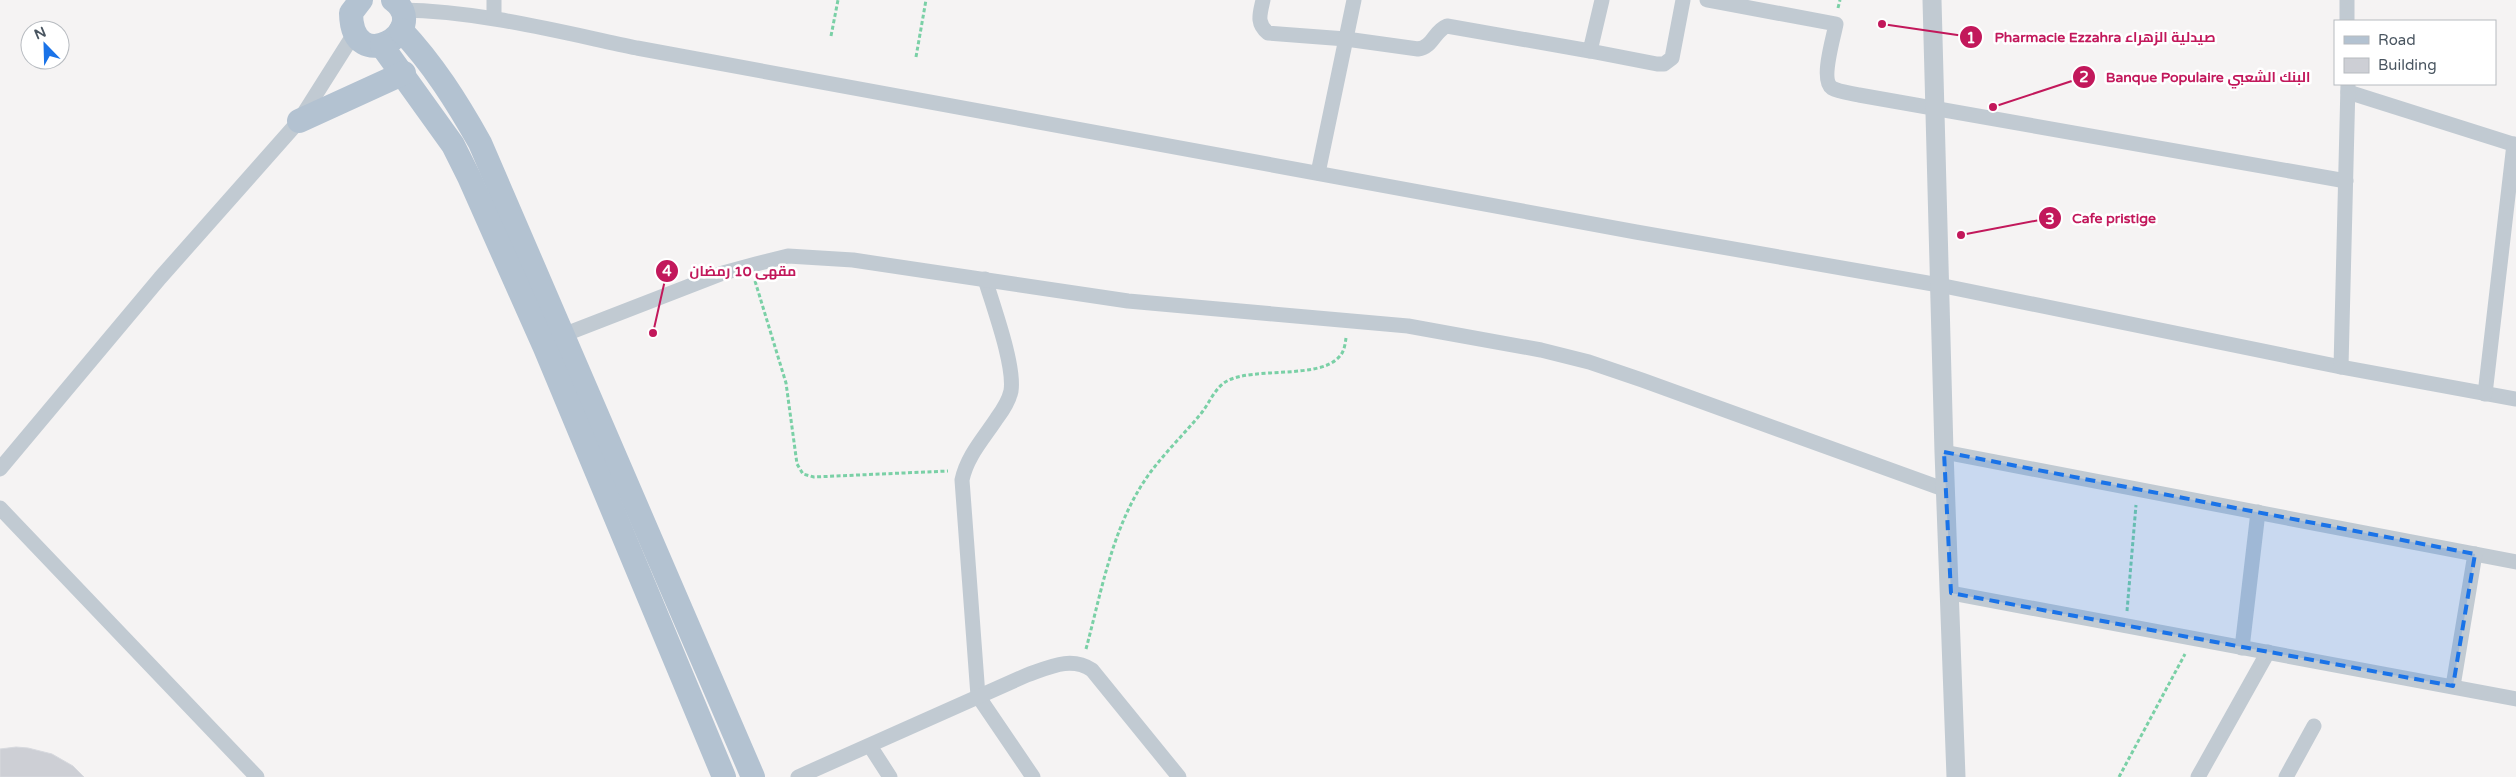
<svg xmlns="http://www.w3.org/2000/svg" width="2516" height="777" viewBox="0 0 2516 777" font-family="'Varela Round',Cairo,sans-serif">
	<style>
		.building { fill: #cdcfd5; stroke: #d7d9de }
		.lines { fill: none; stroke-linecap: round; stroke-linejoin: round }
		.path { stroke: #7ad0a6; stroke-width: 3; stroke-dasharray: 4 2.5; stroke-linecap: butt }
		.minor { stroke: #c1cad2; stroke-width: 15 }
		.tertiary { stroke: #c1cad2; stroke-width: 19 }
		.primary { stroke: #b3c2d1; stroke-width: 24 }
		.marked { fill: #1a73e8; fill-opacity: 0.2; stroke: #1a73e8; stroke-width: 4; stroke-dasharray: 10 6; stroke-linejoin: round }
		.leader { fill: none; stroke: #c2185b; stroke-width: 2 }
		.callout-dot { fill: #c2185b; stroke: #fff; stroke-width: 2 }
		.mark-label { font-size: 15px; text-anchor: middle; font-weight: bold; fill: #fff }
		.callout-label { font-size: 14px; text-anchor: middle; font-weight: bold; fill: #c2185b; stroke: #fff; stroke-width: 5; stroke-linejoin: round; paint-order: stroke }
	</style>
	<rect width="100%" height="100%" fill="#f5f3f3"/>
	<!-- building -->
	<path class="building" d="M16,747L28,748L52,754L73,766L84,777H0V749Z"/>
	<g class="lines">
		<!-- path -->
		<g class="path">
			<path d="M1838,8L1840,0"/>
			<path d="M831,36L838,0"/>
			<path d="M916,57L926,0"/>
			<path d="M755,281L786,383L797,464L803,474L814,477L948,471"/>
			<path d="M2127,611L2136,505"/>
			<path d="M1086,649C1100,597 1110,540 1137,493C1153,464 1178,441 1199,416C1209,405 1214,388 1227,381C1253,367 1318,379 1338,358C1344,353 1345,345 1346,338"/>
			<path d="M2119,777L2185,654"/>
		</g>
		<!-- minor -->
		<g class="minor">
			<path d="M1263,0C1260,14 1256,23 1268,33L1346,39L1418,49C1433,47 1434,31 1447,26L1590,51L1602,0"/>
			<path d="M1707,0L1836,24C1834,36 1820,80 1832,88C1839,92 1851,93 1859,95L2346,181"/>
			<path d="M2347,0V21"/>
			<path d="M401,10C481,11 560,32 637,48L1636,232L1939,285L2341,367L2516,399"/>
			<path d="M494,18V0"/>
			<path d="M1590,51L1657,64H1664L1672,58L1683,0"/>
			<path d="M2348,92L2516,145"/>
			<path d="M1318,173L1354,0"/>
			<path d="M985,279C993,306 1015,365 1011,391C1009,400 1003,410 997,418C984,438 967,456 962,480L978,696L1033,777"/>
			<path d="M556,340L563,335L723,273L756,264L788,256L853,260L1128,301L1408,326L1541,350L1589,362L1642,380L1946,490"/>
			<path d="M2341,367L2348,84"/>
			<path d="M2485,394L2514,144"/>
			<path d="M1944,452L2516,562"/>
			<path d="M0,469L160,278L299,121L354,34"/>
			<path d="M0,508L257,777"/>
			<path d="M1951,593L2516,699"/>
			<path d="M2242,648L2258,512"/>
			<path d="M2453,686L2475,554"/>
			<path d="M870,746L890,777"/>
			<path d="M798,777L1027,675C1050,667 1071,656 1092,670L1179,777"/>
			<path d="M2198,777L2268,652"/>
			<path d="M2286,777L2314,726"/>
		</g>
		<!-- tertiary -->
		<path class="tertiary" d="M1932,0L1944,452L1956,777"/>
		<!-- primary -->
		<g class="primary">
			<path d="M361,0L351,13C352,79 433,30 393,0"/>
			<path d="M401,30C433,64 457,102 480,143L753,777"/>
			<path d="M382,46L453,145L469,177L545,348L724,777"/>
			<path d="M299,121L404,73"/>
		</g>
	</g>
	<!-- marked area -->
	<path class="marked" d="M1944,452L2475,554L2453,686L1951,593Z"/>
	<!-- callouts -->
	<path class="leader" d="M1882 24L1971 37M1993 107L2084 77M1961 235L2050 218M653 333L667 271"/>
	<g class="callout-dot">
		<circle cx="1882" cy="24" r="5"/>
		<circle cx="1993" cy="107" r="5"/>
		<circle cx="1961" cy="235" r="5"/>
		<circle cx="653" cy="333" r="5"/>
		<circle cx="1971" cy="37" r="12"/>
		<circle cx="2084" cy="77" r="12"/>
		<circle cx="2050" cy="218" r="12"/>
		<circle cx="667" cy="271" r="12"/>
	</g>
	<g class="mark-label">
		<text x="1971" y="43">1</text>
		<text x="2084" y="82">2</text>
		<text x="2050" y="224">3</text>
		<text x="667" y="276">4</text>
	</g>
	<g class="callout-label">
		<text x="2105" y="42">Pharmacie Ezzahra صيدلية الزهراء</text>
		<text x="2208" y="82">Banque Populaire البنك الشعبي</text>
		<text x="2114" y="223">Cafe pristige</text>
		<text x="743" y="276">مقهى 10 رمضان</text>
	</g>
	<!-- legend -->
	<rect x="2334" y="20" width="162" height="65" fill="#ffffff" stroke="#b7bbc0"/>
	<rect x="2344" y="36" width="25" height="8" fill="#b3c2d1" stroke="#b7bbc0"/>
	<text x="2378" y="45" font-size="15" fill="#4a5661">Road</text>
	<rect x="2344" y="58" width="25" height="15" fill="#cdcfd5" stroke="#b7bbc0"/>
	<text x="2378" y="70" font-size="15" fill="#4a5661">Building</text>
	<!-- north arrow -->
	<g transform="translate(45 45) rotate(337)"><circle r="24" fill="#ffffff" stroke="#b7bbc0"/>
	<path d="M0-4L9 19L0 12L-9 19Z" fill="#1a73e8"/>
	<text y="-8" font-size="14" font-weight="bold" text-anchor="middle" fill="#4a5661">N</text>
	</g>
</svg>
